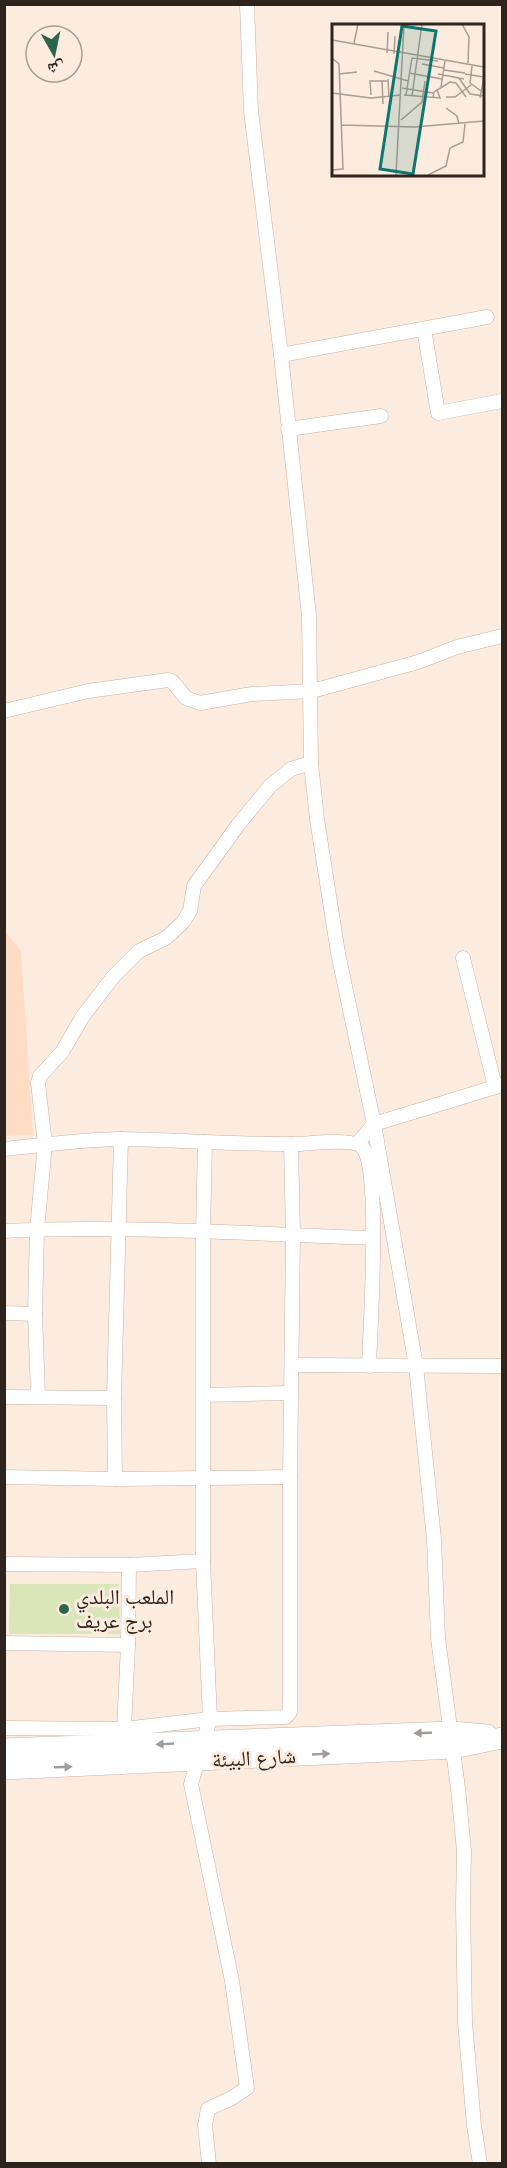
<svg xmlns="http://www.w3.org/2000/svg" width="507" height="2168" viewBox="0 0 507 2168" font-family="'Nunito Sans','Noto Naskh Arabic',sans-serif">
	<style>
		.built { fill: #feddc4 }
		.green { fill: #dae6ba }
		.lines { fill: none; stroke-linecap: round; stroke-linejoin: round }
		.minor-casing { stroke: #c9b09d; stroke-width: 15 }
		.primary-casing { stroke: #c9b09d; stroke-width: 22 }
		.minor { stroke: #fff; stroke-width: 14 }
		.primary { stroke: #fff; stroke-width: 21 }
		.oneway { fill: #a19c99 }
		.poi-dot { fill: #2c644c; stroke: #fcece0; stroke-width: 2 }
		.labels { text-anchor: middle; stroke-width: 6; stroke-linejoin: round; paint-order: stroke }
		.poi-label { font-size: 21px; fill: #2e241d; stroke: #fcece0; text-anchor: start }
		.street-label { font-size: 21px; fill: #2e241d; stroke: #fcece0 }
		.inset-road { fill: none; stroke: #aa9c92; stroke-width: 1.5 }
		.view { fill: #0f766e; fill-opacity: 0.15; stroke: #0f766e; stroke-width: 3 }
		.inset-edge { fill: none; stroke: #2e241d; stroke-width: 3 }
	</style>
	<rect width="100%" height="100%" fill="#fcece0"/>
	<!-- built -->
	<path class="built" d="M5,931L21,951L33,1135L5,1136Z"/>
	<!-- green -->
	<path class="green" d="M10,1584H119L120,1634H9Z"/>
	<g class="lines">
		<defs>
			<g id="minor">
				<path d="M247,4L251,111L281,355L309,616L311,763L317,819L338,953L374,1124L416,1366L434,1539L438,1638L458,1788L464,1851L463,1906L465,2022L474,2125L480,2164"/>
				<path d="M424,329L438,413L502,401"/>
				<path d="M281,355L487,317"/>
				<path d="M288,429L381,416"/>
				<path d="M4,711L88,691L168,680L172,681L186,698L200,703L252,694L312,691L418,662L457,647L502,636"/>
				<path d="M463,958L495,1086"/>
				<path d="M205,1142L203,1232V1561L210,1719L191,1784L232,1981L247,2088L232,2098L208,2109L205,2125L209,2164"/>
				<path d="M358,1143L374,1124L502,1085"/>
				<path d="M4,1149C43,1145 84,1139 123,1139C182,1140 242,1145 301,1144C313,1143 356,1138 363,1148C381,1171 370,1329 369,1366"/>
				<path d="M4,1231C127,1225 250,1234 373,1238"/>
				<path d="M4,1313L35,1314"/>
				<path d="M292,1365L502,1366"/>
				<path d="M204,1395L290,1393"/>
				<path d="M38,1396L35,1314L37,1230L45,1144L38,1083L40,1076L62,1052L83,1016L113,977L139,951L166,938L183,922L190,911L194,886L238,825L270,786L291,769L311,763"/>
				<path d="M4,1397L114,1398"/>
				<path d="M4,1477L115,1479L290,1477"/>
				<path d="M115,1479L114,1398L121,1139"/>
				<path d="M4,1564L129,1565L203,1561"/>
				<path d="M4,1643L128,1645"/>
				<path d="M4,1728L124,1729L210,1719L286,1717L290,1712V1477L293,1236L291,1144"/>
				<path d="M124,1729L128,1645L129,1565"/>
			</g>
			<g id="primary">
				<path d="M4,1749L451,1732L487,1735"/>
				<path d="M4,1769L453,1748L502,1738"/>
			</g>
		</defs>
		<!-- minor casing -->
		<use href="#minor" class="minor-casing"/>
		<!-- primary casing -->
		<use href="#primary" class="primary-casing"/>
		<!-- minor -->
		<use href="#minor" class="minor"/>
		<!-- primary -->
		<use href="#primary" class="primary"/>
	</g>
	<!-- one-way arrows -->
	<defs><path id="oneway-solid" d="M-6-.8H1V-3.2L6.5 0L1 3.2V.8H-6Z" transform="scale(1.5)"/></defs>
	<g class="oneway">
		<use href="#oneway-solid" transform="translate(423 1733) rotate(178)"/>
		<use href="#oneway-solid" transform="translate(165 1744) rotate(177)"/>
		<use href="#oneway-solid" transform="translate(321 1754) rotate(-3)"/>
		<use href="#oneway-solid" transform="translate(63 1767) rotate(-2)"/>
	</g>
	<!-- markers -->
	<circle class="poi-dot" cx="64" cy="1609" r="6"/>
	<g class="labels">
		<!-- poi labels -->
		<g class="poi-label">
			<text x="76" y="1604">الملعب البلدي<tspan x="76" dy="24">برج عريف</tspan></text>
		</g>
		<!-- street labels -->
		<g class="street-label">
			<text transform="translate(254 1758) rotate(-3)" y="7">شارع البيئة</text>
		</g>
	</g>
	<!-- overview -->
	<g transform="translate(332 24)">
		<rect width="152" height="152" fill="#fcece0"/>
		<path class="inset-road" d="M130,0L137,13L136,39M0,16L152,43M22,19L26,0M55,29L56,8M62,30L63,12M0,34L7,40L11,145L0,146M90,40L112,44M140,42L138,59L149,67M112,46L133,49M42,47L76,57M77,49L110,55M7,50L25,48M106,50L132,55M133,50L152,53L148,74M127,54L138,70L152,72M56,55L57,73M50,57L51,80M109,63L113,37M70,64L101,69M0,69L39,74L69,71M39,71L38,57H56M72,71L108,74L105,66M74,71L80,34L106,37M80,72L90,0M114,73H123L139,61M101,74L102,68L118,58L124,59L134,73M114,84L125,92L127,100M69,96L90,78L93,57M9,101L83,103L152,97M64,151L72,0M96,151L114,142L118,124L131,118L133,100"/>
		<path class="view" d="M70,2L104,7L81,150L48,145Z"/>
		<rect width="152" height="152" class="inset-edge"/>
	</g>
	<!-- border -->
	<rect width="507" height="2168" fill="none" stroke="#2e241d" stroke-width="12"/>
	<!-- north arrow -->
	<g transform="translate(54 54) rotate(171)"><circle r="28" fill="#fcece0" stroke="#aa9c92" stroke-width="1.5"/>
	<path d="M0-4.5L10 22L0 15L-10 22Z" fill="#2c644c"/>
	<text y="-9" font-size="16" font-weight="bold" text-anchor="middle" fill="#2e241d">ش</text>
	</g>
</svg>
